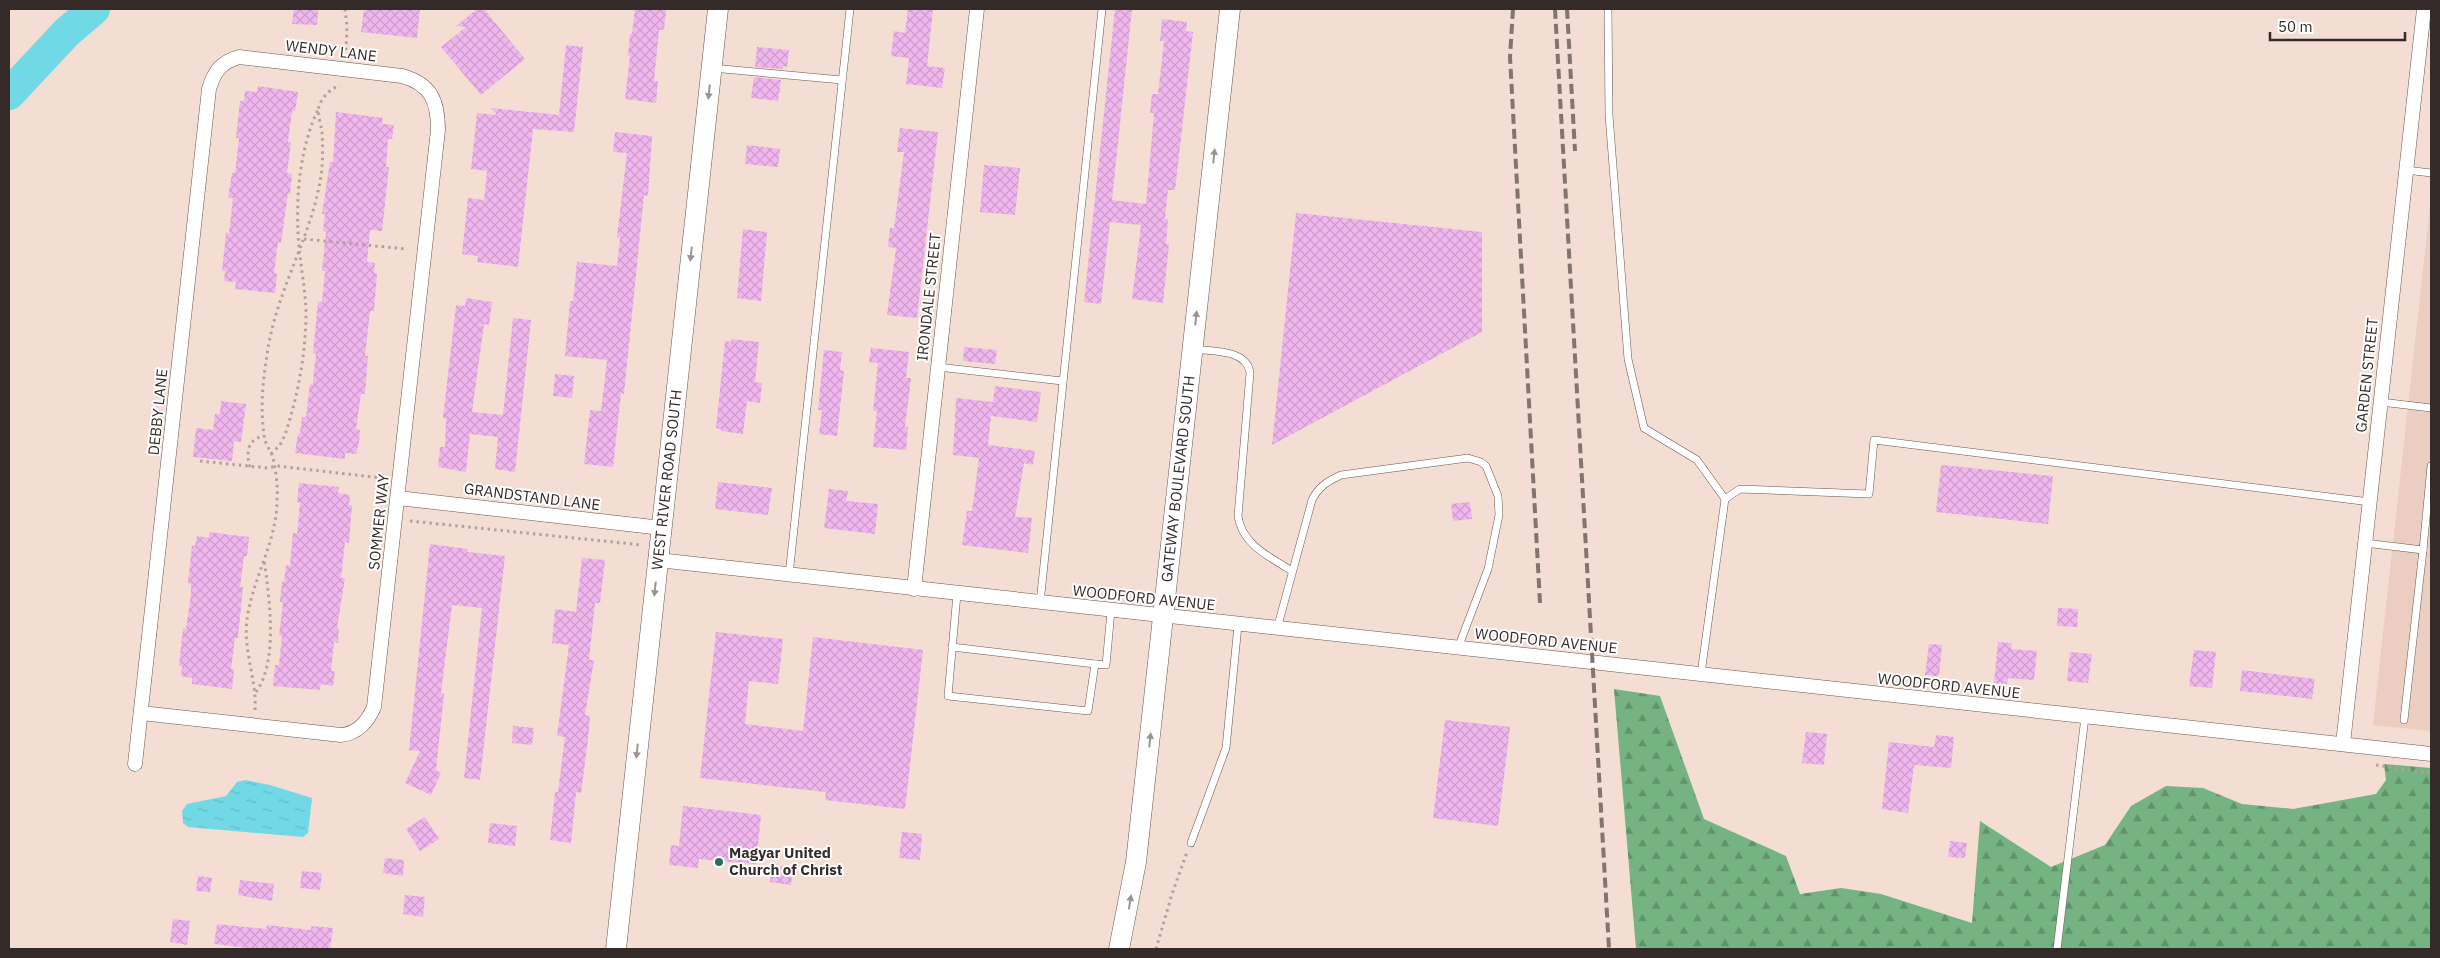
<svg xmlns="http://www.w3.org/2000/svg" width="2440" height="958" viewBox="0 0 2440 958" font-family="'IBM Plex Sans',sans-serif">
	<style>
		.built { fill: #ebcdc1 }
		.forest { fill: url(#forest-firs) }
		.water { fill: url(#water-ripples) }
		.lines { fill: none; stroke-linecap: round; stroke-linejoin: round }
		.river { stroke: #71d9e6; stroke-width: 32 }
		.building { fill: url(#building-cross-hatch) }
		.lane-casing { stroke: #69564d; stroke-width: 8 }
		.street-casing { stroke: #69564d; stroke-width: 15 }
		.secondary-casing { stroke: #69564d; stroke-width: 21 }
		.path { stroke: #b3a199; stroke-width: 3; stroke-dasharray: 2.5 4; stroke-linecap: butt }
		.lane { stroke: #fff; stroke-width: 7 }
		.street { stroke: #fff; stroke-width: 14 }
		.secondary { stroke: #fff; stroke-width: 20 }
		.rail { stroke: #82746e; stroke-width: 4; stroke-dasharray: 10 5; stroke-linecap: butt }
		.oneway { fill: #9a9594 }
		.poi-dot { fill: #2c6e5e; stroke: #fff; stroke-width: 2 }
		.labels { text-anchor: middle; stroke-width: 4; stroke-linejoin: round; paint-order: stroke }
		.street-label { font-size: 15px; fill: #342b28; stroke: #fff }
		.poi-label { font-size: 15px; font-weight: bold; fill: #342b28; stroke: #fff; text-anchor: start }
	</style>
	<defs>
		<pattern id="forest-firs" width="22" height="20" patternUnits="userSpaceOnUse" patternTransform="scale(1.25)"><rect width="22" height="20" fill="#75b482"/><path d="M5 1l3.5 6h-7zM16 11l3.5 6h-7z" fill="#61936a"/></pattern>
		<pattern id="water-ripples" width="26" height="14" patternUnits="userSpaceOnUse" patternTransform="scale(1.25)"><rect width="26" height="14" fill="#71d9e6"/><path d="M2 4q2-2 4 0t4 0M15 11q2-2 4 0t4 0" fill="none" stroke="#62bac5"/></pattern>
		<pattern id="building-cross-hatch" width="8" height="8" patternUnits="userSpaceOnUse" patternTransform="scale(1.25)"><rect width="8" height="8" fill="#f0b6ee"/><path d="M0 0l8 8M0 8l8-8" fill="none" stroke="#ce9dcc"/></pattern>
	</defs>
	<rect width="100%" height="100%" fill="#f4ddd3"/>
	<!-- built -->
	<path class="built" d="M2431,197V731L2373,725Z"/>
	<!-- forest -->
	<path class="forest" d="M1614,689L1660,696L1704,819L1786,856L1800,894L1841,888L1881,894L1972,923L1980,821L2051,867L2105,845L2131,806L2166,786L2203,788L2242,804L2293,809L2376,794L2386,780L2384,764L2431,768V949H1636Z"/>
	<!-- water -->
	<path class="water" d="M245,780L270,785L312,798L308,833L303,837L188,827L183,823L182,811L187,804L226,796L237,782Z"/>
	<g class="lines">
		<!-- river -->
		<path class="river" d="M9,94L67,32L94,9"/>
	</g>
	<!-- building -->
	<g class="building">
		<path d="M294,9H318L317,25L292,24Z"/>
		<path d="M364,9H420L417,38L361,32Z"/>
		<path d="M477,9H484L525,59L481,95L441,47L466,27L456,26Z"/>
		<path d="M635,9L666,10L664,30H659L654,81H658L656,103L625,99L630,56L628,55L630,34H632Z"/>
		<path d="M908,9H933L927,66L945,68L942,88L906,84L909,58L891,56L894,31L905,33Z"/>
		<path d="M1115,9H1132L1112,200L1146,204L1154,113H1150L1152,94H1158L1164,41H1160L1162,19L1187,22L1186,31L1193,32L1175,190H1168L1165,219H1168L1166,244H1169L1163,303L1132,299L1141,225L1110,222L1101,304L1084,302Z"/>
		<path d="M566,45L583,47L574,132L533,129L518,267L477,262L478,256L462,254L468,198L484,200L487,171L471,169L477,113L497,115L491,108L559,115Z"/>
		<path d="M757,47L789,50L787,67L783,66L782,69L755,67Z"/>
		<path d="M754,77L781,80L778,101L751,98Z"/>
		<path d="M258,86L298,92L295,111H292L288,142H291L287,173L292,174L290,194L288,193L281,243L278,242L274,273L277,274L275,293L235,289L236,282L224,281L225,271H222L226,233L229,234L233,198H228L232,173H235L239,138H236L240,101H244L245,91L257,92Z"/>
		<path d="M336,112L383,118L382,124L394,125L392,139H388L386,167H389L382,231L370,230L367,262L375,263L374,273L377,274L374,311H370L365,356H368L365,394H361L356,429L360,430L359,443L356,454L345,453V459L295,453L298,433L300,434L302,417H306L310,384L313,385L314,369L316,354L313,353L318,302H322L325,271H322L326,232L323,231L325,214H322L330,162H333Z"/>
		<path d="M900,128L938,132L917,318L887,315L896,248L888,247L890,228H894L904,152H897Z"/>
		<path d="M615,132L652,136L648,196L644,195L624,394L621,393L613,467L584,464L590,410L601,411L607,360L565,356L570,301H573L577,262L617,266L620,238L617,237L627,153L613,152Z"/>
		<path d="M747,145L780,149L778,167L745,164Z"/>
		<path d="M984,165L1020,168L1015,215L980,212Z"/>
		<path d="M1296,213L1482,232V332L1272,445Z"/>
		<path d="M743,229L767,232L761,301L737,298Z"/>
		<path d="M466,298L492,302L489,325L484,324L472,412L503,415L513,318L531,320L515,472L495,469L498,437L470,434L466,472L438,467L440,447H445L446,419L443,418L456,305L465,306Z"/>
		<path d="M731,339L759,342L755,382L762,383L760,403L747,401L743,434L721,431V429L716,428L725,341L731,342Z"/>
		<path d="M964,347L997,350L995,364L963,361Z"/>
		<path d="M871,348L909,352L906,378H911L905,427H908L906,450L873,447L877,411H873L878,363L869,362Z"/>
		<path d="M824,350L842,352L840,370L844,371L837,436L819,434L822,410H818Z"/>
		<path d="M555,374L574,376L572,398L553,396Z"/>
		<path d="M995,386L1041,392L1037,422L991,416L988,445L1035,451L1033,465L1024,463L1015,517L1032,518L1028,553L962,545L967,511H972L979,458L953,455L956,398L993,402Z"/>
		<path d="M221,401L246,404L241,442L234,441L232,461L193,457L196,428L213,430L215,414H220Z"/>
		<path d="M1941,465L2053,476L2048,524L1936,512Z"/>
		<path d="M718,482L772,488L768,515L715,509Z"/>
		<path d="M299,483L339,487L338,493L350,495L349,505H352L349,543L345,542L341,578H345L337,628L339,629L338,643L334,642L331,671H335L333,686L321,684L320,690L273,686L275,665H279L282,636H279L283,602H280L282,582H284L286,565L290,566L293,533L297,534L300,503L297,502Z"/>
		<path d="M829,489L848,491L846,501L878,504L875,534L824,528Z"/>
		<path d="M1470,502L1472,519L1453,521L1451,504Z"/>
		<path d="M209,532L249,537L247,556H244L240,587H243L238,638H235L231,669H234L232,689L192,684V678L181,676L182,666H179L183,628L186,629L191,594V584L188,583L192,546H195L197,536L209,538Z"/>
		<path d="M430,544L468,549L467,552L505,556L480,780L464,778L482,608L452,605L441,693L444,694L436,770L441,773L431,795L405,783L420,751L409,750Z"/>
		<path d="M582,558L605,560L600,603H595L589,660H594L585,715L590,716L588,739L581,793L576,792L571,843L550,840L555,792H558L565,737L557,736L569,645L552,643L555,609L576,612Z"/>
		<path d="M2058,608L2078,609L2077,627L2057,626Z"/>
		<path d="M716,632L783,639L778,684L749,681L745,724L803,731L813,637L923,650L905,809L825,800L826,792L700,778Z"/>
		<path d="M1998,642L2012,643L2011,649L2037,651L2034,680L2008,678L2007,684L1994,683Z"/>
		<path d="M1929,644L1942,645L1939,676L1925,675Z"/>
		<path d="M2194,650L2216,652L2212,688L2189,686Z"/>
		<path d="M2070,652L2092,654L2088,683L2067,681Z"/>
		<path d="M2242,670L2315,679L2312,699L2240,691Z"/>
		<path d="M1445,720L1510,727L1498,826L1433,818Z"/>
		<path d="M513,726L534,728L532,745L512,743Z"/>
		<path d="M1806,732L1827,734L1824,765L1802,763Z"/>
		<path d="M1936,735L1954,737L1951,768L1914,765L1908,813L1882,809L1889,742L1934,747Z"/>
		<path d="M683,806L761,815L756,864L699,859L698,868L669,865L671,845L679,846Z"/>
		<path d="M425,817L439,839L420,851L406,829Z"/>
		<path d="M490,823L517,826L515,846L488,843Z"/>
		<path d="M902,832L922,834L920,860L899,858Z"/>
		<path d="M1950,841L1967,843L1965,858L1948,857Z"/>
		<path d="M385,858L404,860L403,876L383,873Z"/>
		<path d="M772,865L793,868L791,885L770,882Z"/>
		<path d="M302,871L322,873L320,890L300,888Z"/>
		<path d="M198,876L212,878L210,892L196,891Z"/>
		<path d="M240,880L274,884L272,901L238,895Z"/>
		<path d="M405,895L425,897L423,917L403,914Z"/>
		<path d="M173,919L190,921L187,945L170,942Z"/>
		<path d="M217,924L266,929L267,925L311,930V926L333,928L330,949H256L214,944Z"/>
	</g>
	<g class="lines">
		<defs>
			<g id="lane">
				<path d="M1608,9L1609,115L1628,359L1644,428L1697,460L1725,499L1701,674"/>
				<path d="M712,68L842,80"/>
				<path d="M2406,170L2431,173"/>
				<path d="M1194,349C1213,352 1247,349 1250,373L1238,516C1242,545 1270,557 1292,571"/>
				<path d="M938,367L1062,381"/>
				<path d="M2381,402L2431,408"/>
				<path d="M1725,499L1740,489L1869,494L1874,440L2370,502"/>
				<path d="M2365,543L2423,550L2431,466"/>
				<path d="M789,575L850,9"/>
				<path d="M957,594L948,696L1088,711L1095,664L1106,665L1111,611"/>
				<path d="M1040,603L1102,9"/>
				<path d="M1277,629L1312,500C1319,486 1328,481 1341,475L1468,458L1481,462L1486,466L1498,496L1499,515L1488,569L1458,648"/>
				<path d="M952,647L1095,664"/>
				<path d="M2404,720L2423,550"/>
				<path d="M1191,843L1226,748L1238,625"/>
				<path d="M2057,949L2085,717"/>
			</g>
			<g id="street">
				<path d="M398,498L662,528"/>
				<path d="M658,560L2431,754"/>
				<path d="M914,589L977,9"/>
				<path d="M2343,744L2424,9"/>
				<path d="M135,764L209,89C214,72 221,62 239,57L402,76C431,84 438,101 438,130L374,707C368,721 357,734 341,735L141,713"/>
			</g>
			<g id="secondary">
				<path id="s1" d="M616,949L718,9"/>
				<path id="s2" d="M1119,949L1136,862L1230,9"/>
			</g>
		</defs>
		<!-- lane casing -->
		<use href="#lane" class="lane-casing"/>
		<!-- street casing -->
		<use href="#street" class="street-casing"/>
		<!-- secondary casing -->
		<use href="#secondary" class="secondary-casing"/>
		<!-- path -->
		<g class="path">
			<path d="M345,9L347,26L346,50"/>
			<path d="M304,239L407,249"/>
			<path d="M271,454L280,445L285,435C298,395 306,354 306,311C305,285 299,258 298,232C296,192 301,143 319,108"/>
			<path d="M200,461L267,468L278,466L382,478"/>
			<path d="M250,467C246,453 247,439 264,436"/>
			<path d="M410,521L642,545"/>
			<path d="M256,692C279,659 269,597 264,559"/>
			<path d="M255,710C257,680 243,651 247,620C252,579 277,542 277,500C278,486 276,469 272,455C269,448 264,442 264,434C260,408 263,380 267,355C275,294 309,242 320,182C323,166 323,148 322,132C321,124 317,114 319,106C322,98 331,87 340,86"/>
			<path d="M2376,765L2431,773"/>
			<path d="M1156,949L1172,894L1187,852"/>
		</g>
		<!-- lane -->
		<use href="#lane" class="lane"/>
		<!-- street -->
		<use href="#street" class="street"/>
		<!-- secondary -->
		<use href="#secondary" class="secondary"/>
		<!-- rail -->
		<g class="rail">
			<path d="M1513,9L1510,57L1540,603"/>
			<path d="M1555,9L1609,949"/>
			<path d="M1567,9L1575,151"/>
		</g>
	</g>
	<!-- one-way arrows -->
	<defs><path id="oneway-solid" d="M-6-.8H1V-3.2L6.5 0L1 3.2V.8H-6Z" transform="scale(1.25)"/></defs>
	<g class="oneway">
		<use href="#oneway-solid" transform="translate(709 92) rotate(96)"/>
		<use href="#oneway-solid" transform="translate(1214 156) rotate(-84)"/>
		<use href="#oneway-solid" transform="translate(691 254) rotate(96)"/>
		<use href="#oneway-solid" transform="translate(1196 318) rotate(-84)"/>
		<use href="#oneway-solid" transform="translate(655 589) rotate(96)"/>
		<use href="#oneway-solid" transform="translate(1150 740) rotate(-84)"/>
		<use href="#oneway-solid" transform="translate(637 751) rotate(96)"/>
		<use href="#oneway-solid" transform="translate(1130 902) rotate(-81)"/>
	</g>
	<!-- markers -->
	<circle class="poi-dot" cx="719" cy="862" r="5"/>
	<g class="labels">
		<!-- street labels -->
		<g class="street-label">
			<text transform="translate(331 51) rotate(7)" y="5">WENDY LANE</text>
			<text transform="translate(929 297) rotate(-84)" y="5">IRONDALE STREET</text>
			<text transform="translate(2367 375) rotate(-84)" y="5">GARDEN STREET</text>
			<text transform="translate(158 412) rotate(-84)" y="5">DEBBY LANE</text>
			<text dy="5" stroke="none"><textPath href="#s1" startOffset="472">WEST RIVER ROAD SOUTH</textPath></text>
			<text dy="5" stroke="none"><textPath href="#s2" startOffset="474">GATEWAY BOULEVARD SOUTH</textPath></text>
			<text transform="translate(532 497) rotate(7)" y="5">GRANDSTAND LANE</text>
			<text transform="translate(379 522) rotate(-84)" y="5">SOMMER WAY</text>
			<text transform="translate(1144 598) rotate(6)" y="5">WOODFORD AVENUE</text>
			<text transform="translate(1546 641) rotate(6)" y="5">WOODFORD AVENUE</text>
			<text transform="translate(1949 686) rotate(6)" y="5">WOODFORD AVENUE</text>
		</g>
		<!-- poi labels -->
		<g class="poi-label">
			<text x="729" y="858">Magyar United<tspan x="729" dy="17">Church of Christ</tspan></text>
		</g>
	</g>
	<!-- border -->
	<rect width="2440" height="958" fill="none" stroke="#342b28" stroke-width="20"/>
	<!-- scale -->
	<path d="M2270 32v8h135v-8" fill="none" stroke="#342b28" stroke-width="2.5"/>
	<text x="2278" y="32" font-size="15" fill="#342b28" stroke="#ffffff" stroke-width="4" paint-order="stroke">50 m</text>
</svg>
